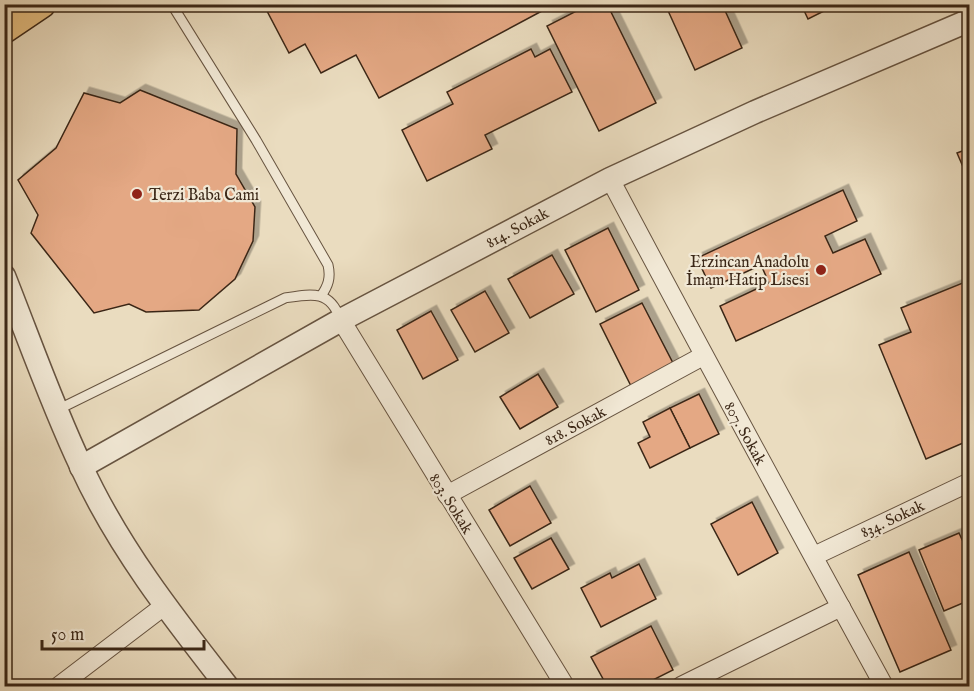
<svg xmlns="http://www.w3.org/2000/svg" width="974" height="691" viewBox="0 0 974 691" font-family="'IM FELL English',serif">
	<style>
		.building { fill: #e4a884; stroke: #3b2717; stroke-width: 1.5; filter: url(#shadow) }
		.lines { fill: none; stroke-linecap: round; stroke-linejoin: round }
		.service-casing { stroke: #675441; stroke-width: 11 }
		.minor-casing { stroke: #675441; stroke-width: 20 }
		.tertiary-casing { stroke: #675441; stroke-width: 25 }
		.primary-casing { stroke: #3b2717; stroke-width: 31 }
		.service { stroke: #f1e8d5; stroke-width: 9 }
		.minor { stroke: #f1e8d5; stroke-width: 18 }
		.tertiary { stroke: #f1e8d5; stroke-width: 22 }
		.primary { stroke: #e5be80; stroke-width: 28 }
		.poi-dot { fill: #8f2418; stroke: #f1e8d5; stroke-width: 2 }
		.labels { text-anchor: middle; stroke-width: 4.5; stroke-linejoin: round; paint-order: stroke }
		.poi-label { font-size: 16px; fill: #3b2717; stroke: #f1e8d5; text-anchor: start }
		.street-label { font-size: 16px; fill: #3b2717; stroke: #f1e8d5 }
	</style>
	<defs>
		<filter id="shadow"><feDropShadow dx="5.5" dy="-5.5" stdDeviation="0" flood-color="#0004"/></filter>
	</defs>
	<rect width="100%" height="100%" fill="#eadcbf"/>
	<filter id="stains"><feTurbulence type="fractalNoise" baseFrequency=".00333" numOctaves="4"/><feColorMatrix values="0 0 0 0 .2 0 0 0 0 .09 0 0 0 0 .02 0 0 0 .5 -.17"/></filter>
	<radialGradient id="worn" r=".72"><stop offset=".6" stop-color="#630" stop-opacity="0"/><stop offset="1" stop-color="#630" stop-opacity=".3"/></radialGradient>
	<!-- building -->
	<g class="building">
		<path d="M280,4H410L412,8L418,4H555L379,98L356,55L321,73L305,44L289,53L267,11Z"/>
		<path d="M590,4H607L656,103L599,131L547,26Z"/>
		<path d="M665,4H722L742,48L695,70Z"/>
		<path d="M801,4H838L808,19Z"/>
		<path d="M531,49L535,57L550,49L572,92L485,135L492,149L427,181L402,130L453,104L447,92Z"/>
		<path d="M140,90L237,129L236,174L255,207L253,241L235,279L199,310L146,312L129,304L94,313L31,233L38,215L18,180L56,148L84,93L120,103Z"/>
		<path d="M970,148V183L957,153Z"/>
		<path d="M843,190L857,221L825,236L833,253L865,239L881,274L736,341L720,306L769,283L761,265L711,288L697,258Z"/>
		<path d="M608,228L639,290L596,312L565,250Z"/>
		<path d="M552,255L574,294L530,318L508,279Z"/>
		<path d="M970,280V440L926,459L879,345L911,332L901,308Z"/>
		<path d="M485,291L509,333L475,352L451,310Z"/>
		<path d="M642,303L674,365L631,386L600,324Z"/>
		<path d="M431,311L458,360L423,379L397,330Z"/>
		<path d="M538,374L558,407L520,429L500,397Z"/>
		<path d="M699,394L719,434L690,448L670,408Z"/>
		<path d="M670,408L690,448L650,468L638,443L650,437L643,422Z"/>
		<path d="M530,486L551,523L510,546L489,510Z"/>
		<path d="M752,502L778,553L738,575L711,524Z"/>
		<path d="M959,533L970,557V600L944,611L919,550Z"/>
		<path d="M551,538L569,569L532,589L514,558Z"/>
		<path d="M909,552L951,650L900,672L858,575Z"/>
		<path d="M639,564L656,599L601,627L581,588L610,573L612,578Z"/>
		<path d="M651,626L673,670L641,686H607L591,657Z"/>
	</g>
	<g class="lines">
		<defs>
			<g id="service">
				<path d="M174,8L256,140L328,265C331,278 328,286 321,296"/>
				<path d="M57,410L285,298C310,294 330,289 340,319"/>
			</g>
			<g id="minor">
				<path d="M610,179C700,349 792,518 884,686"/>
				<path d="M341,320L565,686"/>
				<path d="M447,495L703,356"/>
				<path d="M814,556L970,482"/>
				<path d="M59,686L164,606"/>
				<path d="M681,686L841,607"/>
			</g>
			<g id="tertiary">
				<path d="M4,276C29,339 52,405 81,466C118,547 173,617 227,686"/>
				<path d="M81,467L341,320L610,179L755,112L970,20"/>
			</g>
			<path id="primary" d="M4,29L41,4"/>
		</defs>
		<!-- service casing -->
		<use href="#service" class="service-casing"/>
		<!-- minor casing -->
		<use href="#minor" class="minor-casing"/>
		<!-- tertiary casing -->
		<use href="#tertiary" class="tertiary-casing"/>
		<!-- primary casing -->
		<use href="#primary" class="primary-casing"/>
		<!-- service -->
		<use href="#service" class="service"/>
		<!-- minor -->
		<use href="#minor" class="minor"/>
		<!-- tertiary -->
		<use href="#tertiary" class="tertiary"/>
		<!-- primary -->
		<use href="#primary" class="primary"/>
	</g>
	<!-- markers -->
	<g class="poi-dot">
		<circle cx="137" cy="194" r="6"/>
		<circle cx="821" cy="270" r="6"/>
	</g>
	<g class="labels">
		<!-- poi labels -->
		<g class="poi-label">
			<text x="149" y="200">Terzi Baba Cami</text>
			<text x="809" y="267" text-anchor="end">Erzincan Anadolu<tspan x="809" dy="18">İmam Hatip Lisesi</tspan></text>
		</g>
		<!-- street labels -->
		<g class="street-label">
			<text transform="translate(517 227) rotate(-28)" y="6">814. Sokak</text>
			<text transform="translate(575 425) rotate(-28)" y="6">818. Sokak</text>
			<text transform="translate(746 433) rotate(61)" y="6">807. Sokak</text>
			<text transform="translate(452 503) rotate(58)" y="6">803. Sokak</text>
			<text transform="translate(892 518) rotate(-25)" y="6">834. Sokak</text>
		</g>
	</g>
	<!-- margin -->
	<rect width="974" height="691" fill="none" stroke="#eadcbf" stroke-width="24"/>
	<rect x="6" y="6" width="962" height="679" fill="none" stroke="#3b2717" stroke-width="3"/>
	<rect x="12" y="12" width="950" height="667" fill="none" stroke="#3b2717" stroke-width="1.5"/>
	<!-- scale -->
	<path d="M42 640v9h162v-9" fill="none" stroke="#3b2717" stroke-width="3"/>
	<text x="51" y="640" font-size="18" fill="#3b2717" stroke="#f1e8d5" stroke-width="4.5" paint-order="stroke">50 m</text>
	<rect width="100%" height="100%" filter="url(#stains)"/>
	<rect width="100%" height="100%" fill="url(#worn)"/>
</svg>
